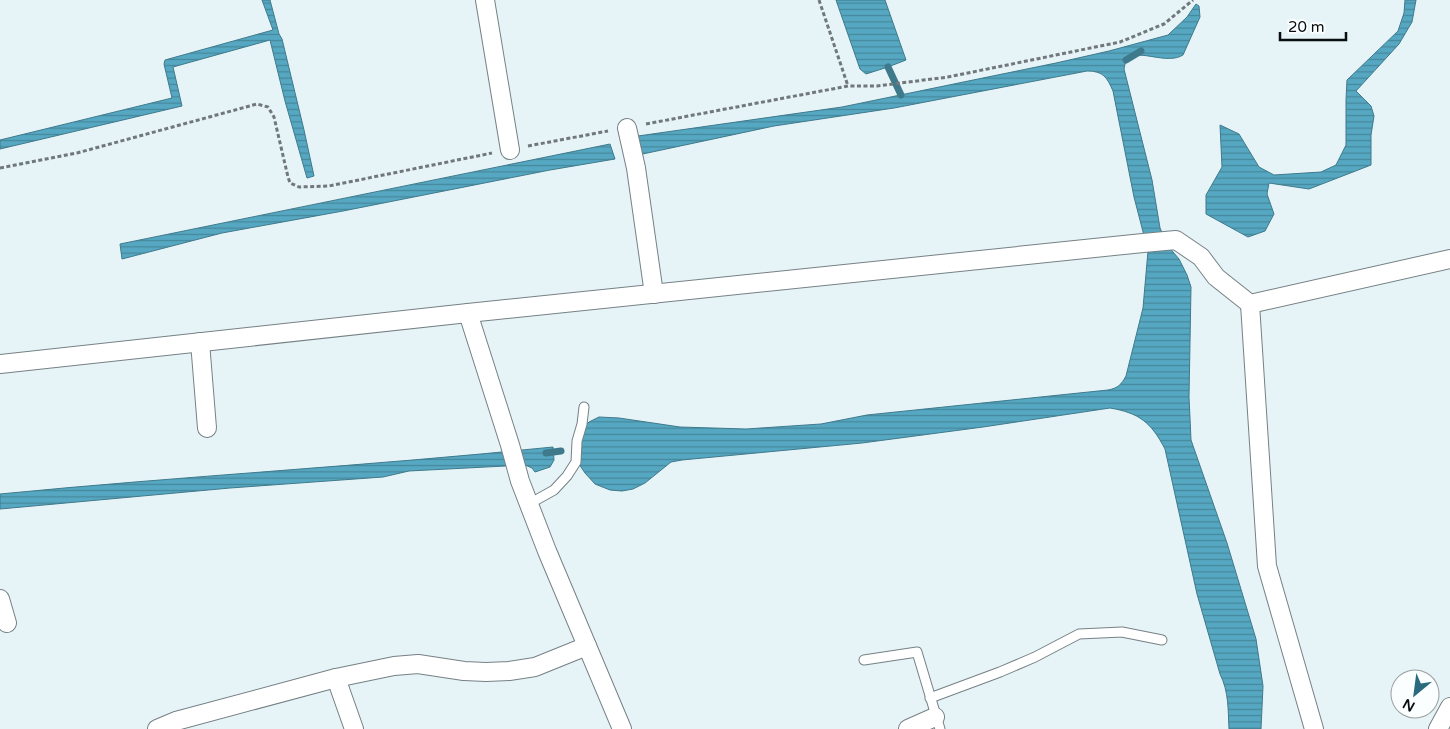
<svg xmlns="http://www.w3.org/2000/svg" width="1450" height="729" viewBox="0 0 1450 729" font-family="'Varela Round',sans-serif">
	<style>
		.water { fill: url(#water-rules); stroke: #3f7a8c }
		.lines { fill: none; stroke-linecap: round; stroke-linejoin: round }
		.stream { stroke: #3f7a8c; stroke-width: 7 }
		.lane-casing { stroke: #768185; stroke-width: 11 }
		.street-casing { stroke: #768185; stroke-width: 20 }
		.path { stroke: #70787b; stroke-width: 3; stroke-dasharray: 4 2.5; stroke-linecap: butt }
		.lane { stroke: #fff; stroke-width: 9 }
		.street { stroke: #fff; stroke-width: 18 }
	</style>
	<defs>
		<pattern id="water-rules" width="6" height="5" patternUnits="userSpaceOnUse" patternTransform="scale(1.25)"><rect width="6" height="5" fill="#56a8c2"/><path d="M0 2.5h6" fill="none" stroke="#45879c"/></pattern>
	</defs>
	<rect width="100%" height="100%" fill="#e6f3f7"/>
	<!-- water -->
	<g class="water">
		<path d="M262,0H270L279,34L282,39L304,130L314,176L307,178L285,101L270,40L173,67L182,106L0,149V140L172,98L164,64L165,60L273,30Z"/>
		<path d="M836,0H885L906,60L888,67L866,74L860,69Z"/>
		<path d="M1405,0H1416L1412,22L1399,44L1356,91L1371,106L1374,116L1371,135V165L1309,189L1269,183L1267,194L1274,214L1265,231L1248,237L1206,214V195L1222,167L1220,125L1239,134L1259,167L1274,175L1321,172L1336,165L1346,145V100L1347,80L1398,31L1404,13Z"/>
		<path d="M1196,4L1199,6L1200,17L1183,55C1167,65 1140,49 1128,58C1125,61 1125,65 1124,69L1152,180L1160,228L1168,246L1179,259L1187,275L1191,287L1189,397L1191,440L1227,543L1256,639L1263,686L1261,729H1229C1228,710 1229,692 1220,674L1197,594L1165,449C1151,422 1139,413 1110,408L983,427L862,443L682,460L671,462L645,483L633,489L622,491L610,490L595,484L585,473L579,464V448L584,427L589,422L599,417L619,418L680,427L746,429L821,424L867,415L1108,390C1118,388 1121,385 1126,376L1143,308L1148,251L1134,197L1113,91C1107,77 1103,71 1087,71L894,108L774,126L638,155L631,137L842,107L1056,63L1109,51L1168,35L1187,17Z"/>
		<path d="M610,144L615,159L550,170L343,211L222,233L122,259L120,244Z"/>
		<path d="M553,447L554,460L550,467L535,472L532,468L525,465L409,471L383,477L230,488L0,509V494C184,476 369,466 553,447Z"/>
	</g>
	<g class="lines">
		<!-- stream -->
		<g class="stream">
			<path d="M1126,60L1141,51"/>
			<path d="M888,67L901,95"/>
			<path d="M546,453L561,451"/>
		</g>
		<defs>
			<g id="lane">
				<path d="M529,504L554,490L567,476L576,462L577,441L582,424L584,407"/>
				<path d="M864,660L917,652L940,729"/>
				<path d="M930,698L1000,672L1035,657L1079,634L1122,632L1162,640"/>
			</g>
			<g id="street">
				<path d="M485,0L510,150"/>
				<path d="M627,128L636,168L654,294"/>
				<path d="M1250,304L1267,566L1314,729"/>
				<path d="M468,313L510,445L520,481L547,551L622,729"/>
				<path d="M200,342L207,428"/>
				<path d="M0,364L468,313L1143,243L1176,240L1201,257L1216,277L1250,304L1450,259"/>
				<path d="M0,599L7,623"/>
				<path d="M336,678L354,729"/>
				<path d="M157,729L176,721L336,678L394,666L418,664L464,671L486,672L509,671L535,667L587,646"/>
				<path d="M908,729L935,717"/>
				<path d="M1438,729L1450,707"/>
			</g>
		</defs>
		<!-- lane casing -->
		<use href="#lane" class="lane-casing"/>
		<!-- street casing -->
		<use href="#street" class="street-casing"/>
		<!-- path -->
		<g class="path">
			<path d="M819,0L848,86"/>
			<path d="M646,124L848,86H877L948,77L1120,42L1164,24L1193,0"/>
			<path d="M528,146L608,131"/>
			<path d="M0,168L77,153L257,104L268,107L274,117L288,177L290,183L299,187L329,186L492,153"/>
		</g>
		<!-- lane -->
		<use href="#lane" class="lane"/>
		<!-- street -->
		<use href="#street" class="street"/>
	</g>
	<!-- north arrow -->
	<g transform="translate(1415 694) rotate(209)"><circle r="24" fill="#fbfeff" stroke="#9a9e9f"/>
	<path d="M0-4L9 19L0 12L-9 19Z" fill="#296a7e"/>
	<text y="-8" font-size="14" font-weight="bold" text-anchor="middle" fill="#090d0f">N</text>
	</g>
	<!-- scale -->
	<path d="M1280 32v8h66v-8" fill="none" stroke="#090d0f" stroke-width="2.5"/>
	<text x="1288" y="32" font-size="15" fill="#090d0f" stroke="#fbfeff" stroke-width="4" paint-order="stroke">20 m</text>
</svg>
